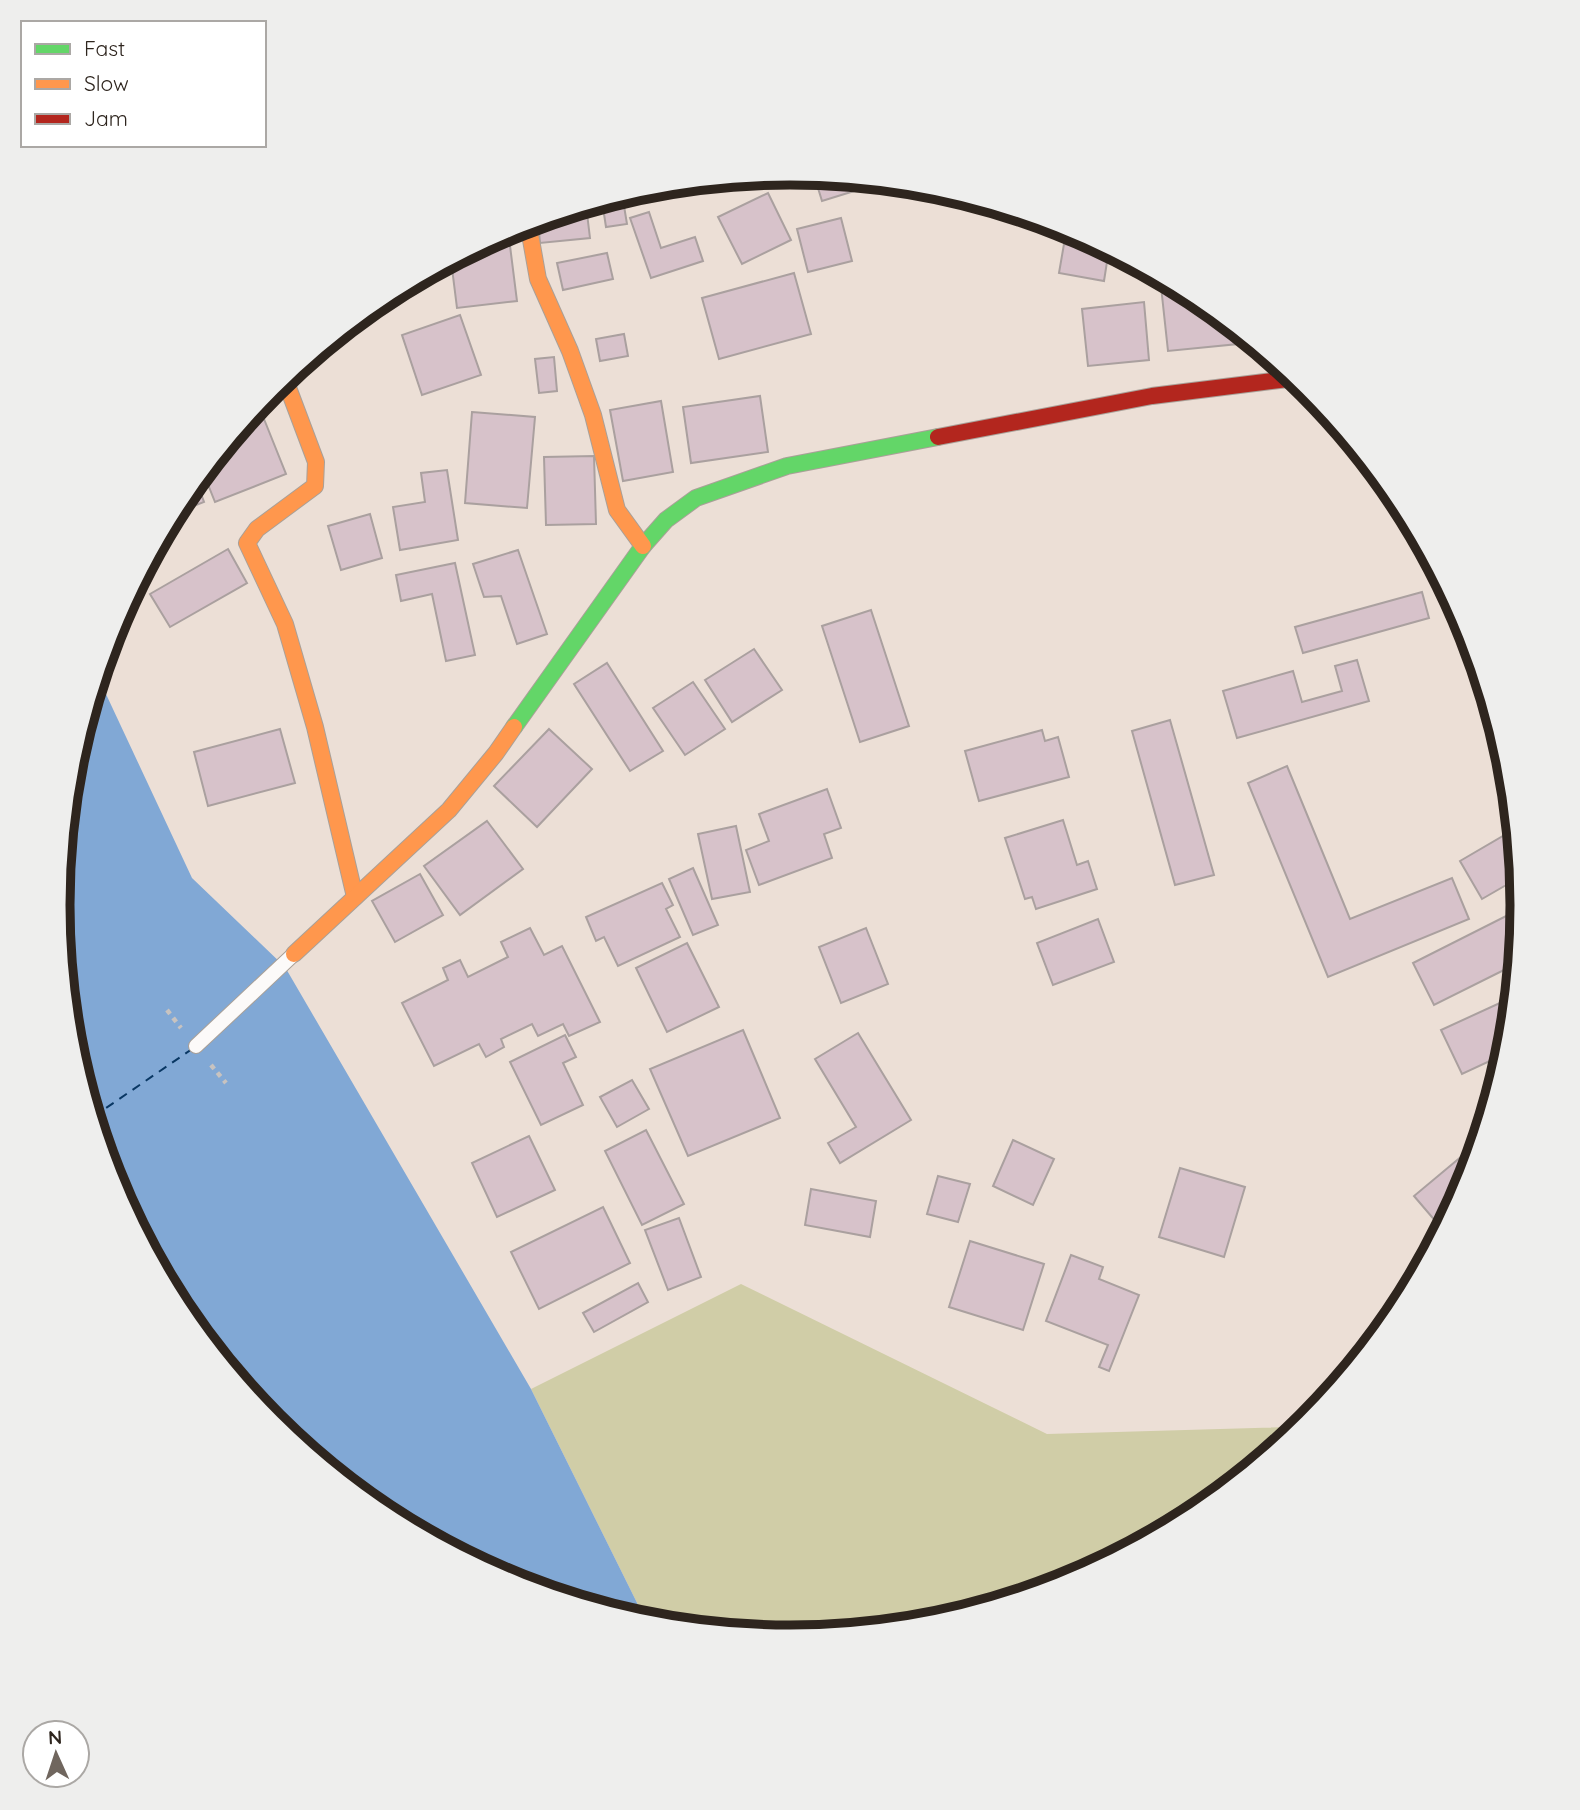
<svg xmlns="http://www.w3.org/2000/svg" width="1580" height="1810" viewBox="0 0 1580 1810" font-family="Quicksand,sans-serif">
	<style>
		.green { fill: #d0cda7 }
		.water { fill: #81a8d5 }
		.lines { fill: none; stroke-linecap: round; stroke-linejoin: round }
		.ferry { stroke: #093763; stroke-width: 2; stroke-dasharray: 9 7; stroke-linecap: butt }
		.building { fill: #d7c2ca; stroke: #aaa09f; stroke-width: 2 }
		.lane-casing { stroke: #a9a098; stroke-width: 16 }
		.fast-casing { stroke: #a9a098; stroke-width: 18 }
		.slow-casing { stroke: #a9a098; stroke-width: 18 }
		.jam-casing { stroke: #a9a098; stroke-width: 18 }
		.path { stroke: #c8c3c0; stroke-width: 4.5; stroke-dasharray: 5 5; stroke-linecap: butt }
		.lane { stroke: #fcfaf9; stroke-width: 14 }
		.fast { stroke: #63d668; stroke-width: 16 }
		.slow { stroke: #ff974d; stroke-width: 16 }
		.jam { stroke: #b3261e; stroke-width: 16 }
		.rim { fill: none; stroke: #2e251e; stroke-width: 9 }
	</style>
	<rect width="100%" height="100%" fill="#ecdfd6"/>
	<!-- green -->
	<path class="green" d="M741,1284L1047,1434L1291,1427L1328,1398L1307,1423L1196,1514L1070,1582L932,1623L790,1637L647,1623L531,1389Z"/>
	<!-- water -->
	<path class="water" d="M98,677L192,878L285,967L531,1389L647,1623L509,1581L383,1514L272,1422L181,1311L113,1185L72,1047L58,905L72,762Z"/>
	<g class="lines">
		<!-- ferry -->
		<path class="ferry" d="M93,1117L192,1049"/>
	</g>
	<!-- building -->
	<g class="building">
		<path d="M814,175L864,180L867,187L822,201Z"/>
		<path d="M768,193L791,240L742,264L718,217Z"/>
		<path d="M622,194L627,224L606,227L602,201Z"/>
		<path d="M586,205L590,238L540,243L538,220Z"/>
		<path d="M649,212L661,248L695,237L703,261L651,278L630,218Z"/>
		<path d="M841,218L852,261L808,272L797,229Z"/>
		<path d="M508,230L517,301L457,308L451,260Z"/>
		<path d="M1079,233L1109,249L1104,281L1059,273L1064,244L1077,246Z"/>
		<path d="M607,253L613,279L563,290L557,263Z"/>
		<path d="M794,273L811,334L719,359L702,298Z"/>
		<path d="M1160,277L1197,296L1236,328L1238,344L1168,351Z"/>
		<path d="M1144,302L1149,360L1088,366L1082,309Z"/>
		<path d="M460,315L481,375L422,395L402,335Z"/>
		<path d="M624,334L628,356L600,361L596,339Z"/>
		<path d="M554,357L557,391L539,393L535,359Z"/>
		<path d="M760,396L768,452L691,463L683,407Z"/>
		<path d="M661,401L673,472L623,481L610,410Z"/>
		<path d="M472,412L535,417L527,508L465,503Z"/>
		<path d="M264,419L286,474L215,502L203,472L238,429Z"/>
		<path d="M594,456L596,524L546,525L544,457Z"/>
		<path d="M447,470L458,540L400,550L393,507L425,502L421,473Z"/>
		<path d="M196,480L204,502L173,514L181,498Z"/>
		<path d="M370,514L382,558L341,570L328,526Z"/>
		<path d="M228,549L247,583L170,627L150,594Z"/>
		<path d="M518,550L547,634L517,644L501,596L484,597L473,564Z"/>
		<path d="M455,563L475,655L446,661L432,594L401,601L396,575Z"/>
		<path d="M1422,592L1429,618L1303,653L1295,627Z"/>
		<path d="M871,610L909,726L860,742L822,626Z"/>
		<path d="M754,649L782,690L732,722L705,680Z"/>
		<path d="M1357,660L1369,701L1237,738L1223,691L1293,671L1302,702L1342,691L1335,666Z"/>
		<path d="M607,663L663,751L630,771L574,684Z"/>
		<path d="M693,682L725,729L685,755L653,708Z"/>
		<path d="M1170,720L1214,875L1175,885L1132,731Z"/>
		<path d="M280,729L295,783L208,806L194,752Z"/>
		<path d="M549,729L592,769L537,827L494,786Z"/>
		<path d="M1042,730L1045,741L1058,737L1069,777L979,801L965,751Z"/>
		<path d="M1287,766L1350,919L1452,878L1469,919L1328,977L1248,783Z"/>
		<path d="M827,789L841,828L824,834L832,858L759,885L746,850L769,841L759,814Z"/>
		<path d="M1063,820L1077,865L1088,861L1097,889L1036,909L1032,897L1025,899L1005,838Z"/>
		<path d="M487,821L523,869L460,915L424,866Z"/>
		<path d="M736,826L750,892L712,899L698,834Z"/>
		<path d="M1515,829L1520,877L1482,899L1460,861Z"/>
		<path d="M693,868L718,925L693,935L669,879Z"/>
		<path d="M420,874L443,915L395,942L372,901Z"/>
		<path d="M662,883L673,905L666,909L680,937L618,966L604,937L596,941L586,917Z"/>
		<path d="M1522,908L1516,964L1434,1005L1413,963Z"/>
		<path d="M1098,919L1114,962L1053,985L1037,943Z"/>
		<path d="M530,928L544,955L562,946L600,1022L569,1036L563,1024L538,1036L532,1024L501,1039L504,1047L486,1057L479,1044L434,1066L402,1003L448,980L443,968L460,960L468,977L508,957L501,942Z"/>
		<path d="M866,928L888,984L841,1003L819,947Z"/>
		<path d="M687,943L719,1007L667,1032L636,968Z"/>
		<path d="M1513,997L1507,1053L1462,1074L1441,1030Z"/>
		<path d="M743,1030L780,1118L688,1156L650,1069Z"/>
		<path d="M858,1033L911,1120L840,1163L828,1143L856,1127L815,1059Z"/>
		<path d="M565,1035L576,1057L563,1063L583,1105L541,1125L510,1062Z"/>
		<path d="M632,1080L649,1109L617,1127L600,1097Z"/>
		<path d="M646,1130L684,1204L642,1225L605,1151Z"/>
		<path d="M529,1136L555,1190L497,1217L472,1163Z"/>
		<path d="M1013,1140L1054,1159L1033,1205L993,1186Z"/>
		<path d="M1480,1141L1466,1186L1443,1230L1414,1196Z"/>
		<path d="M1180,1168L1245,1187L1224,1257L1159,1237Z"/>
		<path d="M938,1176L970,1184L958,1222L927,1214Z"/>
		<path d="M811,1189L876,1201L870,1237L805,1225Z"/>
		<path d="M603,1207L630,1263L539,1309L511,1252Z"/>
		<path d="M679,1218L701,1277L668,1290L645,1230Z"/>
		<path d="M970,1241L1044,1264L1023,1330L949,1307Z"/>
		<path d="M1071,1255L1103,1267L1099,1279L1139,1295L1109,1371L1099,1367L1108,1345L1046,1321Z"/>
		<path d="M638,1283L648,1302L594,1332L583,1313Z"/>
	</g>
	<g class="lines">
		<defs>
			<path id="lane" d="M196,1046L294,954"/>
			<path id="fast" d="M514,727L643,546L666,520L696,498L787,466L938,437"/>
			<g id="slow">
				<path d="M528,223L538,279L570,351L593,415L617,510L643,546"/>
				<path d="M284,377L316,462L315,486L257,529L247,543L285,624L315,727L355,897"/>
				<path d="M294,954L449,810L496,753L514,727"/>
			</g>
			<path id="jam" d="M938,437L1152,396L1296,378"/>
		</defs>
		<!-- lane casing -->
		<use href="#lane" class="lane-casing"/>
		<!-- fast casing -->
		<use href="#fast" class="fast-casing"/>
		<!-- slow casing -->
		<use href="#slow" class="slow-casing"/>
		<!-- jam casing -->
		<use href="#jam" class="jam-casing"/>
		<!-- path -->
		<g class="path">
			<path d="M167,1010L181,1028"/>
			<path d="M211,1065L226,1083"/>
		</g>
		<!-- lane -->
		<use href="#lane" class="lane"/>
		<!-- fast -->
		<use href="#fast" class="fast"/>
		<!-- slow -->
		<use href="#slow" class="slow"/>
		<!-- jam -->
		<use href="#jam" class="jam"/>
	</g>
	<!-- crop -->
	<path d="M0 0H1580V1810H0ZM70 905a720 720 0 1 1 1440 0a720 720 0 1 1-1440 0Z" fill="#eeeeed" fill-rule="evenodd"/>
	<path class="rim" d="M70 905a720 720 0 1 1 1440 0a720 720 0 1 1-1440 0Z"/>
	<!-- legend -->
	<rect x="21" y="21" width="245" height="126" fill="#ffffff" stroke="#aba8a5" stroke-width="2"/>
	<rect x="35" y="44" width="35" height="10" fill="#63d668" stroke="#aba8a5" stroke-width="2"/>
	<text x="84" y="56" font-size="21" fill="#2e251e">Fast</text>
	<rect x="35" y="79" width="35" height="10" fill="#ff974d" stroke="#aba8a5" stroke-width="2"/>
	<text x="84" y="91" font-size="21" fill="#2e251e">Slow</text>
	<rect x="35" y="114" width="35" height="10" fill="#b3261e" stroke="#aba8a5" stroke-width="2"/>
	<text x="84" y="126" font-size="21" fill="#2e251e">Jam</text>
	<!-- north arrow -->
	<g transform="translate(56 1754) rotate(357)"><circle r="33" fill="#ffffff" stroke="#aba8a5" stroke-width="2"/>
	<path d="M0-5L12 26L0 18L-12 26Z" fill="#70665e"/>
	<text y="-10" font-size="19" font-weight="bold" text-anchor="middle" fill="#2e251e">N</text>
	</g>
</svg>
